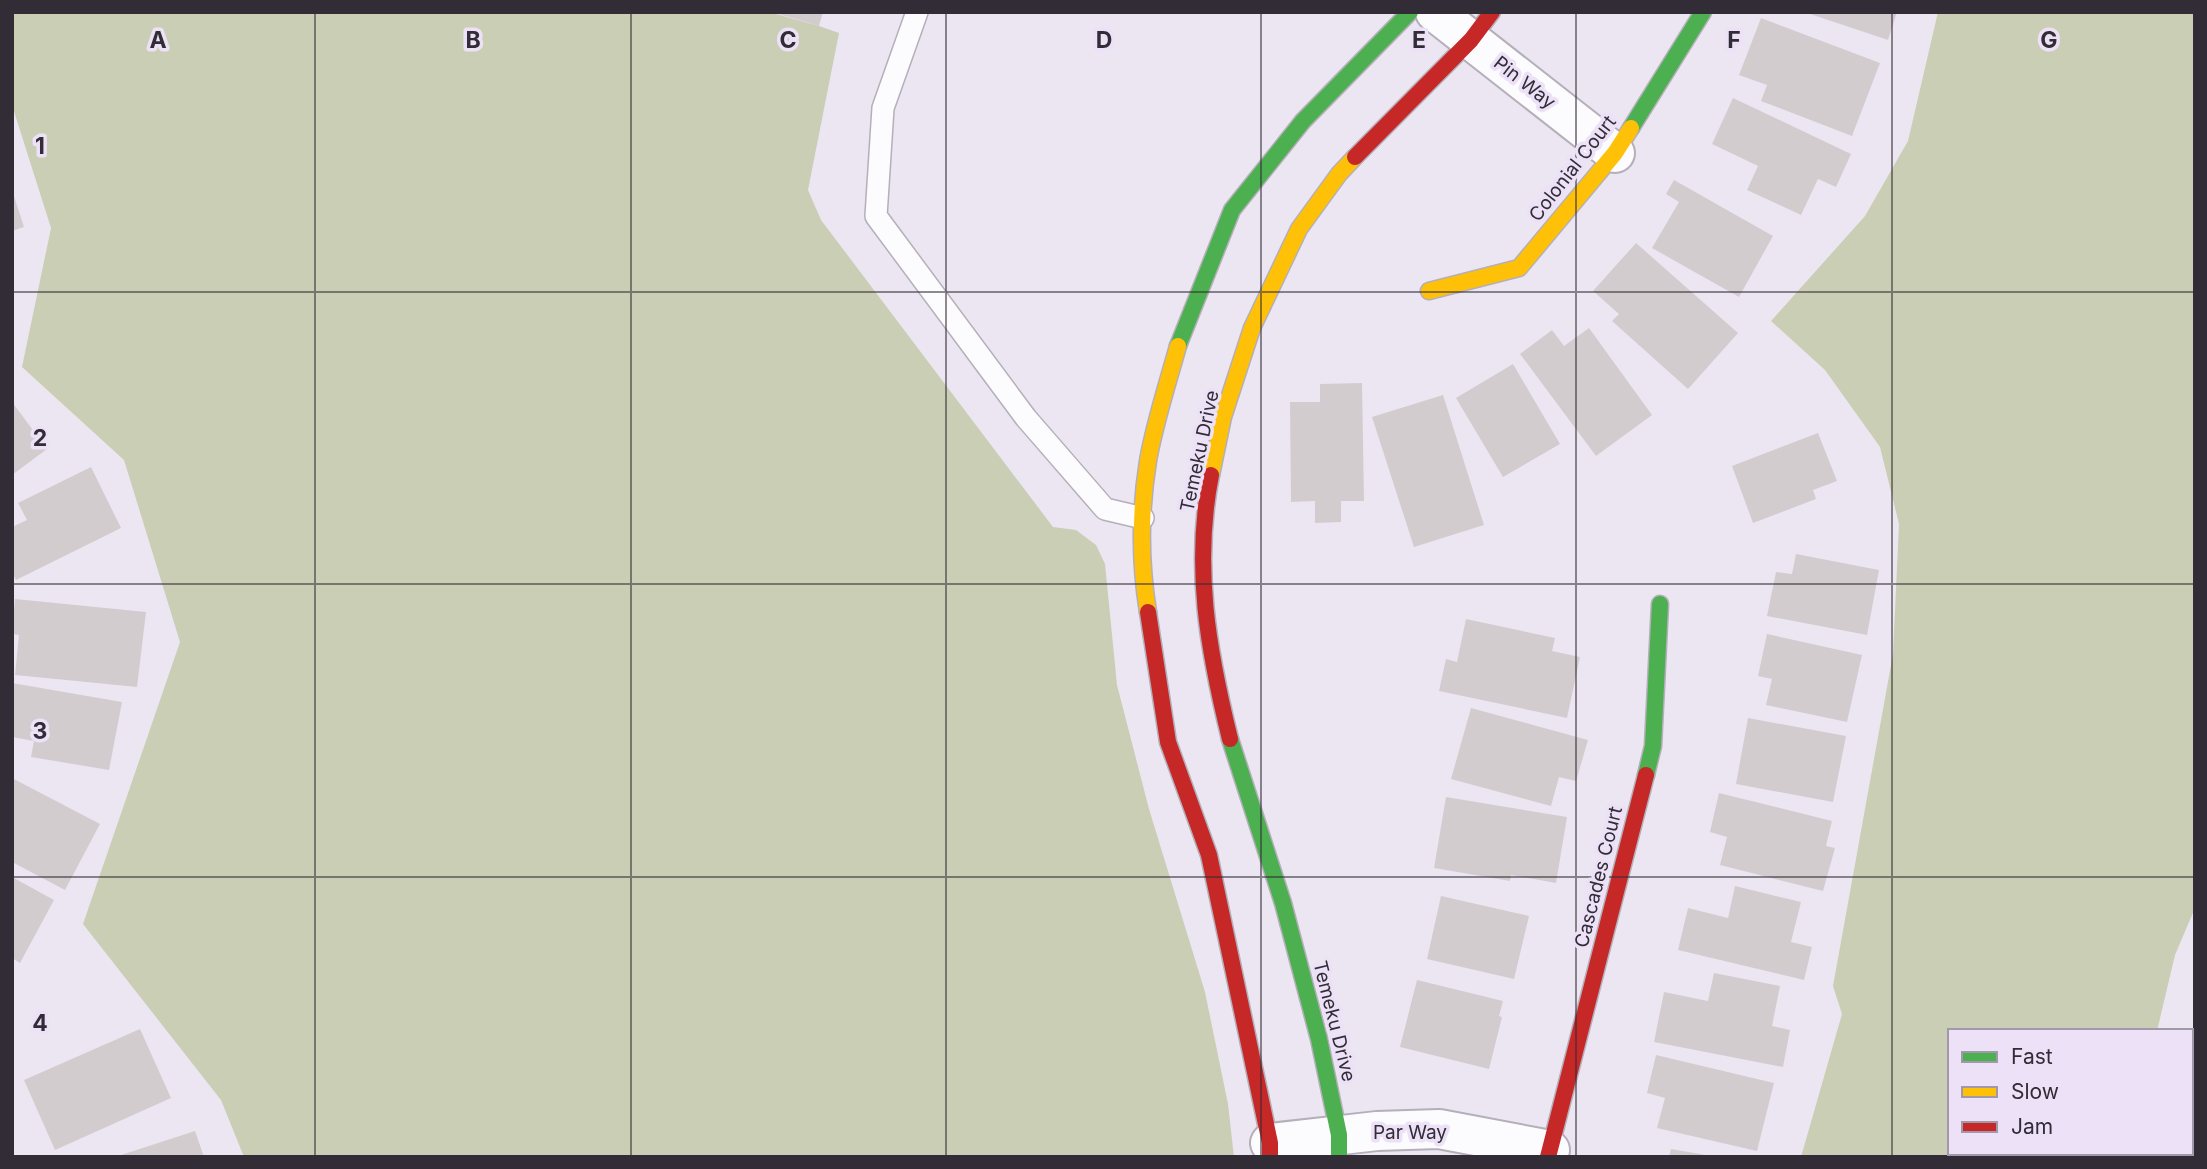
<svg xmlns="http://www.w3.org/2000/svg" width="2207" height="1169" viewBox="0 0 2207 1169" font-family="Inter,sans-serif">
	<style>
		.green { fill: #caceb4 }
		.building { fill: #d3cccf }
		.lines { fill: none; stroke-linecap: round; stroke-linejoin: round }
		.lane-casing { stroke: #b4afb9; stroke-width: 24 }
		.street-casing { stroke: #b4afb9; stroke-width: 42 }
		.fast-casing { stroke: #b4afb9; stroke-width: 19 }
		.slow-casing { stroke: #b4afb9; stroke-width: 19 }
		.jam-casing { stroke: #b4afb9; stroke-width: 19 }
		.lane { stroke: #fcfbfd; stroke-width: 21 }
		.street { stroke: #fcfbfd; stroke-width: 38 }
		.fast { stroke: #4caf50; stroke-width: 16 }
		.slow { stroke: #ffc107; stroke-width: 16 }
		.jam { stroke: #c62828; stroke-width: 16 }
		.grid { fill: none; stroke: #312c35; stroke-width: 2; stroke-opacity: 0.55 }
		.labels { text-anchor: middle; stroke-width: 7; stroke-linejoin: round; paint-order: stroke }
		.street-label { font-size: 19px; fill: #312c35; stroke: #ece1f7 }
		.grid-label { font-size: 23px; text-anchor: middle; font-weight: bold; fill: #312c35; stroke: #ece1f7; stroke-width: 7; stroke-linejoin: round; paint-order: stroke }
	</style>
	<rect width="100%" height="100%" fill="#ece6f2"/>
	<!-- green -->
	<g class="green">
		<path d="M12,12H769L819,26L839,33L808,190L821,220L1053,527L1076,530L1096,545L1105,564L1117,685L1149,809L1205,992L1228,1104L1234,1157H244L221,1100L83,924L180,642L124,460L22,367L51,228L12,105Z"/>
		<path d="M1938,12H2195V908L2175,955L2157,1031H1950V1153H2157V1157H1801L1842,1014L1833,986L1893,654L1899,524L1880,447L1825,370L1771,321L1865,216L1908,141Z"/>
	</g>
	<!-- building -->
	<g class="building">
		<path d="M772,12H823L819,26Z"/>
		<path d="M1804,12H1897L1888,40Z"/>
		<path d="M1761,18L1880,63L1852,136L1761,101L1767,85L1739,75Z"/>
		<path d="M1733,98L1851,154L1836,187L1818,179L1801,215L1747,190L1758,166L1712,144Z"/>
		<path d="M1674,180L1773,236L1739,297L1652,248L1679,202L1666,194Z"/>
		<path d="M12,190L24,227L12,231Z"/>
		<path d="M1636,243L1738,333L1688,389L1612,321L1619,314L1593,291Z"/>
		<path d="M1589,328L1652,415L1596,456L1520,354L1552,330L1564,346Z"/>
		<path d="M1513,364L1560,444L1503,477L1456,398Z"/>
		<path d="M1362,383L1364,501H1341V522L1315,523V501L1291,502L1290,402H1320V384Z"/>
		<path d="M1443,395L1484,525L1414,547L1372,417Z"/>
		<path d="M12,402L47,449L12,475Z"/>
		<path d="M1818,433L1837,481L1813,490L1816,499L1753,523L1732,466Z"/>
		<path d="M91,467L121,528L16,580L12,572V527L27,520L18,503Z"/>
		<path d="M1796,554L1879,570L1867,635L1767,616L1776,572L1792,574Z"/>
		<path d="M15,599L146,612L137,687L15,675L19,635L12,634Z"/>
		<path d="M1466,619L1555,638L1552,651L1580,657L1567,718L1439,691L1446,659L1457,662Z"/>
		<path d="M1767,634L1862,655L1847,722L1766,705L1772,679L1758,676Z"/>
		<path d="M12,683L122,702L109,770L31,757L34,741L12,737Z"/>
		<path d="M1471,708L1588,740L1576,781L1559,777L1551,806L1451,779Z"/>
		<path d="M1748,718L1846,736L1833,802L1736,784Z"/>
		<path d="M12,778L100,824L65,890L12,862Z"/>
		<path d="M1719,793L1832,821L1826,846L1835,848L1823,891L1720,865L1727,837L1710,832Z"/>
		<path d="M1446,797L1567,817L1556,883L1511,875L1510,881L1434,868Z"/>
		<path d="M12,877L54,900L20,963L12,958Z"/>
		<path d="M1735,886L1801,902L1791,942L1812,947L1804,980L1678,950L1688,908L1728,918Z"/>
		<path d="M1441,896L1529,916L1514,979L1427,959Z"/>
		<path d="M1714,973L1780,986L1772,1026L1790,1030L1783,1067L1654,1042L1664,992L1708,1001Z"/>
		<path d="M1417,980L1503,1001L1499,1016L1502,1017L1489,1069L1400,1047Z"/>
		<path d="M140,1029L171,1098L55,1150L24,1080Z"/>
		<path d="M1656,1055L1774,1083L1757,1151L1657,1128L1665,1098L1647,1093Z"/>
		<path d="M195,1131L204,1157H119L118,1156Z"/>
		<path d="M1671,1149L1706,1155V1157H1669Z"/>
	</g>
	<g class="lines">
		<defs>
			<path id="lane" d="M917,12L883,108L876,216L1026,418L1105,509L1143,518"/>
			<g id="street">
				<path d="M1435,12L1615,153"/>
				<path d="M1270,1143L1377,1131L1439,1129L1550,1150"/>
			</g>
			<g id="fast">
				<path d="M1631,128L1703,12"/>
				<path d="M1178,346L1232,210L1303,121L1410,12"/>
				<path d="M1230,739L1283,903L1319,1039L1339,1135V1157"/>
				<path d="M1646,775L1653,746L1660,604"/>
			</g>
			<g id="slow">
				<path d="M1429,291L1519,268L1615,153L1631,128"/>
				<path d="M1211,475L1223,417L1252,328L1299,229L1339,174L1355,157"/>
				<path d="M1148,612C1140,563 1140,510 1148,461C1154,425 1168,382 1178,346"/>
			</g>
			<g id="jam">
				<path d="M1355,157L1471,40L1492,12"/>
				<path d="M1211,475C1193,566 1208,650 1230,739"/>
				<path d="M1148,612L1168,742L1209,855L1270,1143V1157"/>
				<path d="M1548,1157L1646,775"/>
			</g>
		</defs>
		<!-- lane casing -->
		<use href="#lane" class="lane-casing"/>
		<!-- street casing -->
		<use href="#street" class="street-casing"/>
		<!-- fast casing -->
		<use href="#fast" class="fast-casing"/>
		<!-- slow casing -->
		<use href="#slow" class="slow-casing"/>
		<!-- jam casing -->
		<use href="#jam" class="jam-casing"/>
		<!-- lane -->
		<use href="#lane" class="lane"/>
		<!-- street -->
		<use href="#street" class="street"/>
		<!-- fast -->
		<use href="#fast" class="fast"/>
		<!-- slow -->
		<use href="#slow" class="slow"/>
		<!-- jam -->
		<use href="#jam" class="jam"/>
	</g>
	<!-- grid -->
	<path class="grid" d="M315,12V1157M631,12V1157M946,12V1157M1261,12V1157M1576,12V1157M1892,12V1157M12,292H2195M12,584H2195M12,877H2195"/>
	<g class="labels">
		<!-- street labels -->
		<g class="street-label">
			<text transform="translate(1525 82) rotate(38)" y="7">Pin Way</text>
			<text transform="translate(1572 168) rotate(-52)" y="7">Colonial Court</text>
			<text transform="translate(1199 451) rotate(-78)" y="7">Temeku Drive</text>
			<text transform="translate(1598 877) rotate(-76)" y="7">Cascades Court</text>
			<text transform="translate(1335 1021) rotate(76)" y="7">Temeku Drive</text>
			<text x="1410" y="1139">Par Way</text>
		</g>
	</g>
	<g class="grid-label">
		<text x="158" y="48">A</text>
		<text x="473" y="48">B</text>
		<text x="788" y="48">C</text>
		<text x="1104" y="48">D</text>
		<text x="1419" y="48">E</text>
		<text x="1734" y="48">F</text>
		<text x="2049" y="48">G</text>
		<text x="40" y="154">1</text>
		<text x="40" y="446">2</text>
		<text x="40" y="739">3</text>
		<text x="40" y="1031">4</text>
	</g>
	<!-- border -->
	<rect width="2207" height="1169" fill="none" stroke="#312c35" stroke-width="28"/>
	<!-- legend -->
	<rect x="1948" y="1029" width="245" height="126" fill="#ece1f7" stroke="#a199a9" stroke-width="2"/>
	<rect x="1962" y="1052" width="35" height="10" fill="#4caf50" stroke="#a199a9" stroke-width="2"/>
	<text x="2011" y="1064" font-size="21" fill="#312c35">Fast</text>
	<rect x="1962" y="1087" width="35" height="10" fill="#ffc107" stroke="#a199a9" stroke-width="2"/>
	<text x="2011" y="1099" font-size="21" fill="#312c35">Slow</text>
	<rect x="1962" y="1122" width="35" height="10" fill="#c62828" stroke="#a199a9" stroke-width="2"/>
	<text x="2011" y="1134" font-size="21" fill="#312c35">Jam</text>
</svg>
